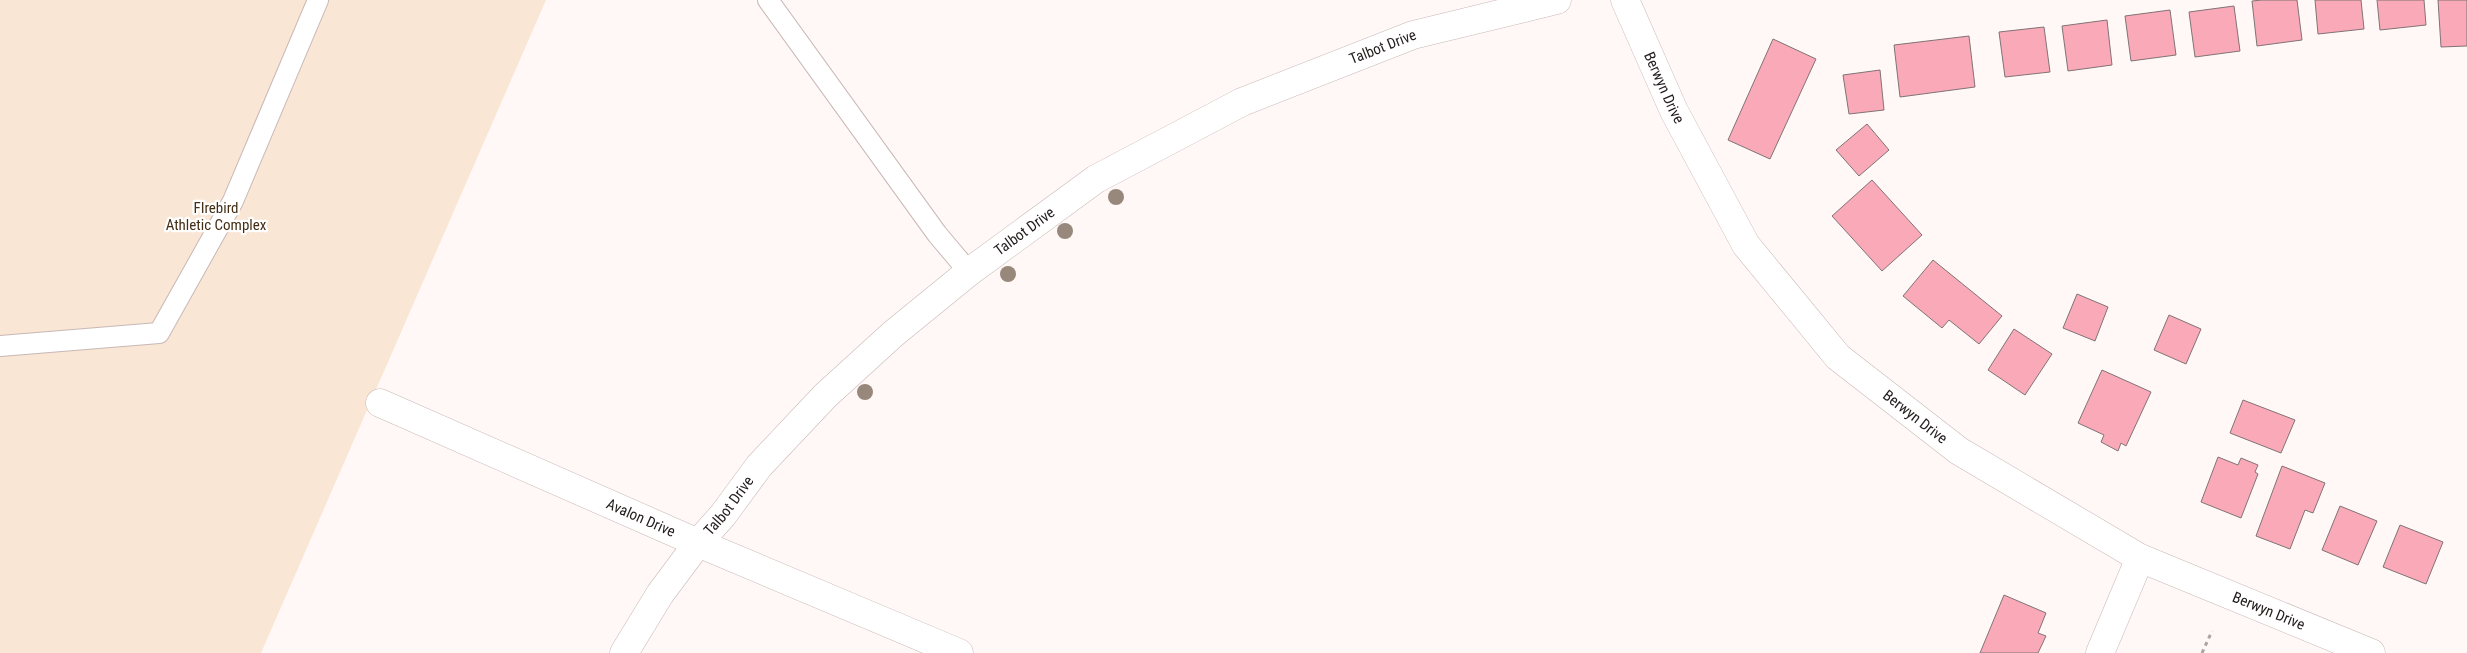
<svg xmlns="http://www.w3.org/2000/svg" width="2467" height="653" viewBox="0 0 2467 653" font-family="'Roboto Condensed',sans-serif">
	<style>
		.green { fill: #f9e6d5 }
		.building { fill: #f9a9b7; stroke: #817375 }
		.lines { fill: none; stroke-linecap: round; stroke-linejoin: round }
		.service-casing { stroke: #c8b8b6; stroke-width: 22 }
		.minor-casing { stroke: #c8b8b6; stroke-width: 29 }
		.path { stroke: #aaa4a3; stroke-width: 3; stroke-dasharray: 4 4; stroke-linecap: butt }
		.service { stroke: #fff; stroke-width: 20 }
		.minor { stroke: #fff; stroke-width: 28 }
		.tree { fill: #98887b }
		.labels { text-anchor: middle; stroke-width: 4.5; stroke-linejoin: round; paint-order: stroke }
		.street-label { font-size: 15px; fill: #221c1c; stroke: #fff }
		.park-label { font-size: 15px; fill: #442d15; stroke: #fff }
	</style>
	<rect width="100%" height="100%" fill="#fff8f7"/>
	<!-- green -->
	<path class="green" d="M0,0H546L261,653H0Z"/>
	<!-- building -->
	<g class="building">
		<path d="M2262,0H2297L2302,40L2257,46L2252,1Z"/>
		<path d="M2315,0H2361L2364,29L2318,34Z"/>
		<path d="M2377,0H2424L2426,25L2380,30Z"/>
		<path d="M2438,0H2467V46L2441,47Z"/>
		<path d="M2234,6L2240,51L2195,57L2189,12Z"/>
		<path d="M2170,10L2176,55L2131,61L2125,16Z"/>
		<path d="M2107,20L2112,65L2068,71L2062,26Z"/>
		<path d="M2044,27L2050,72L2005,77L1999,32Z"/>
		<path d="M1969,36L1975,87L1900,97L1894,45Z"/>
		<path d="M1773,39L1816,59L1770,159L1728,140Z"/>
		<path d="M1880,70L1884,110L1849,114L1843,75Z"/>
		<path d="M1867,124L1889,150L1859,176L1836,150Z"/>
		<path d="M1872,180L1922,235L1882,271L1832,216Z"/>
		<path d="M1933,260L2002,316L1979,344L1949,320L1942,328L1903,296Z"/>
		<path d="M2077,294L2108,307L2095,341L2063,328Z"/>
		<path d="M2169,315L2201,329L2186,364L2154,350Z"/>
		<path d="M2014,329L2052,354L2025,395L1988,370Z"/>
		<path d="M2102,370L2151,392L2126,446L2121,443L2118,451L2101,442L2104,435L2078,423Z"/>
		<path d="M2243,400L2295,420L2281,453L2230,433Z"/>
		<path d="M2218,457L2238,465L2241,458L2258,465L2255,472L2258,474L2241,518L2201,502Z"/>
		<path d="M2282,466L2325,483L2313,513L2305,510L2290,549L2256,536Z"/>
		<path d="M2340,506L2377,521L2358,565L2322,550Z"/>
		<path d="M2400,525L2443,542L2426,584L2383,567Z"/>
		<path d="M2004,595L2046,613L2038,633L2046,636L2038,653H1980Z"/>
	</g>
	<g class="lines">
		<defs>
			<g id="service">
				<path d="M768,0L937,234L969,272"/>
				<path d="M0,346L159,333L233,201L318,0"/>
			</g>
			<g id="minor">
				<path id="s1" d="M1625,0L1674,111L1746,245L1838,357L1959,451L2140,558L2371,653"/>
				<path id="s2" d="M380,403L698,543L959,653"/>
				<path id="s3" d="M624,653L660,594L698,543L723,515L759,466L825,396L893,334L969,272L1096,179L1242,102L1413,35L1557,0"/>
				<path d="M2100,653L2140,558"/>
			</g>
		</defs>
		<!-- service casing -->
		<use href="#service" class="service-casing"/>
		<!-- minor casing -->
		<use href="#minor" class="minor-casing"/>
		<!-- path -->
		<path class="path" d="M2202,653L2212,631"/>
		<!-- service -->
		<use href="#service" class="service"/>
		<!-- minor -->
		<use href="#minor" class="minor"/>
	</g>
	<!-- trees -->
	<g class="tree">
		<circle cx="1116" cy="197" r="8"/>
		<circle cx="1065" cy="231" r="8"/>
		<circle cx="1008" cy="274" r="8"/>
		<circle cx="865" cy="392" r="8"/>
	</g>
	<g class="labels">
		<!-- street labels -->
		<g class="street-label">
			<text dy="5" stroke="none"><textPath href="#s3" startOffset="991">Talbot Drive</textPath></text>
			<text dy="5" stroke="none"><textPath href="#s1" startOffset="96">Berwyn Drive</textPath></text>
			<text dy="5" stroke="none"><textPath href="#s3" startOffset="586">Talbot Drive</textPath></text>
			<text dy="5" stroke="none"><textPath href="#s1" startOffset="516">Berwyn Drive</textPath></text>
			<text dy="5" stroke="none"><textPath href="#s3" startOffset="181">Talbot Drive</textPath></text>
			<text dy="5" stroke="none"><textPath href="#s2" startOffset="285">Avalon Drive</textPath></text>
			<text dy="5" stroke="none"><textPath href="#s1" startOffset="921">Berwyn Drive</textPath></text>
		</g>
		<!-- park labels -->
		<g class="park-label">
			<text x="216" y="213">FIrebird<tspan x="216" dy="17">Athletic Complex</tspan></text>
		</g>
	</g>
</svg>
